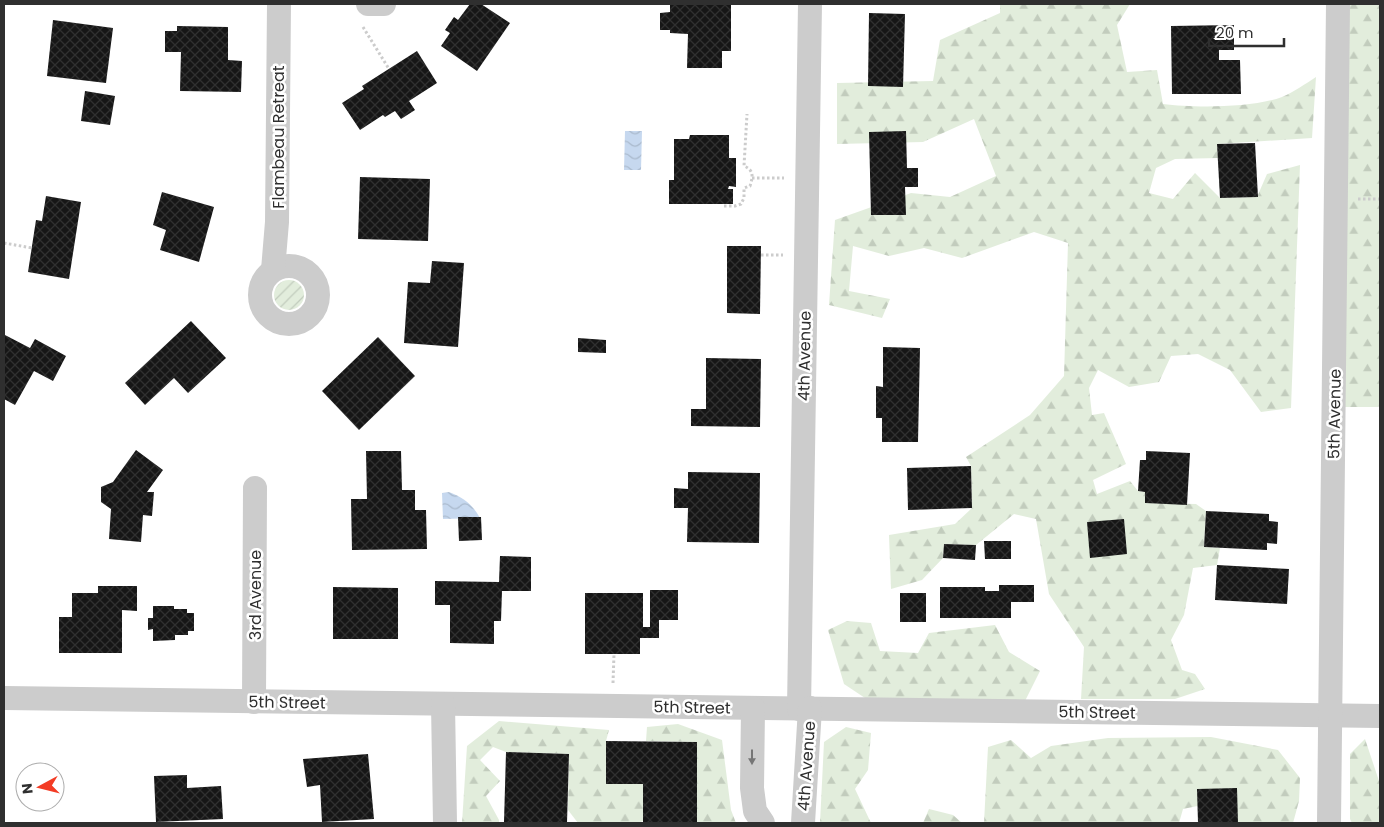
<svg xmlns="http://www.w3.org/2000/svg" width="1384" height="827" viewBox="0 0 1384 827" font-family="Poppins,sans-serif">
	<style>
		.forest { fill: url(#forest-firs) }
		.garden { fill: url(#garden-furrows) }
		.water { fill: url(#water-waves) }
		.building { fill: url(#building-cross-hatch) }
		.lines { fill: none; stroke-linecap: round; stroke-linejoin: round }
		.path { stroke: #ccc; stroke-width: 3; stroke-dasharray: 2.5 2.5; stroke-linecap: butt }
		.minor { stroke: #ccc; stroke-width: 24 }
		.oneway { fill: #767676 }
		.labels { text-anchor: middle; stroke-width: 5; stroke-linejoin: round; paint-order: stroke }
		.street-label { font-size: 16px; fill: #2f2f2f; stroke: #fff }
	</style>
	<defs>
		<pattern id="forest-firs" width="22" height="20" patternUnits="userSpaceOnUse" patternTransform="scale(1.25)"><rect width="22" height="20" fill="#e2eddc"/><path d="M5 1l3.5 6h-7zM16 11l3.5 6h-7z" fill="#c2ccbd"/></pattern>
		<pattern id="garden-furrows" width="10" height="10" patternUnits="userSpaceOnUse" patternTransform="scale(1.25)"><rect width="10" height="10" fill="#e2eddc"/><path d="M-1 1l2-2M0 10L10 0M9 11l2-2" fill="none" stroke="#c2ccbd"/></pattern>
		<pattern id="water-waves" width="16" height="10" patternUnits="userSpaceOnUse" patternTransform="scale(1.25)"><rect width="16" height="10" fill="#c6d8ef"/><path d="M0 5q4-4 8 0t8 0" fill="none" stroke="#aabacd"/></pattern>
		<pattern id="building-cross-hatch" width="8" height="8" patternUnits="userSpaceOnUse" patternTransform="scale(1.25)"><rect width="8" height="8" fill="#161616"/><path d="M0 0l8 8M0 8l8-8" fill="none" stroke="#303030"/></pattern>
	</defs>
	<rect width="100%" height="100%" fill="#fff"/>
	<!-- forest -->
	<g class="forest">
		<path d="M1000,4H1130L1117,25L1127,72L1157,70L1163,104C1194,108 1253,108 1282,97C1294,92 1305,84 1316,77L1312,138L1217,144L1218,158L1175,159L1156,168L1149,193L1173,199L1195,173L1220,198L1257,197L1267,174L1300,165L1291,408L1261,412L1230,370L1198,354L1171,356L1159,382L1129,387L1098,370L1089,388L1092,415L1104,413L1126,464L1093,480L1097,494L1130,481L1138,491L1145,492V503L1196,504L1206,511L1204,547L1220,548L1217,565L1193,568L1184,615L1171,640L1182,670L1195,674L1205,689L1175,699H1081L1084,647L1049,594L1036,519L1014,514L976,545L944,544L943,558L922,580L891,589L889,535L955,524L972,508L971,466L966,457L1030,415L1064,376L1068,243L1034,232L962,258L924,248L889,256L853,246L849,291L890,299L882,318L829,305L835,220L911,193L950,197L996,176L974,119L923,142L837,144V83L933,81L940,40L1000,13Z"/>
		<path d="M1349,4H1380V405L1378,407H1343Z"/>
		<path d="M847,621L871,623L880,651L918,653L929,633L995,625L1009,652L1040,671L1025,701L871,702L844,684L828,630Z"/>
		<path d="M499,721L609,730L606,741V784H643V821L638,823H578L568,810L569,754L506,752L493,747L480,760L500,781L486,796L499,820V823H462L467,746Z"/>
		<path d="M678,724L722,740L731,810L736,823H697V742L646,741L647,727Z"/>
		<path d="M846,727L871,733L868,770L855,789L871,823H820L824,742Z"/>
		<path d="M1211,737L1278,750L1300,778L1299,801L1293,823H1212V803L1183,809L1179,823H984L988,747L1011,740L1031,758L1051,746L1108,738Z"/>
		<path d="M1365,739L1380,784V823H1352L1350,819V754Z"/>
		<path d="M929,809L953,815L962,823H923Z"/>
	</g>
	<!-- garden -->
	<circle class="garden" cx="289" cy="295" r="15"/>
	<!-- water -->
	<g class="water">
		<path d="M625,131H642L641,170H624Z"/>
		<path d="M449,492C464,498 472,504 480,518L443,519L442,493Z"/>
	</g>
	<!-- building -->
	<g class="building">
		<path d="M470,4H481L510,23L477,71L441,46L450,33L445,30L454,17L458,20Z"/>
		<path d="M670,4H731V51H722V68H687L688,34L670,33V30H660V13L670,12Z"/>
		<path d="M869,13L905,14L903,87L868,86Z"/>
		<path d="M53,20L113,28L106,83L47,76Z"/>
		<path d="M1234,25V50H1219V60H1240L1241,94H1172L1171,26Z"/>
		<path d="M177,26L228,27V60L242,61L241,92L180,91L181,52H165V31H177Z"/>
		<path d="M417,51L437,83L409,101L415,110L401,119L395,111L385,117L383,115L360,130L342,103L364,89L362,86Z"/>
		<path d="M85,91L115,96L110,125L81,121Z"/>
		<path d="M906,131L907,168H918V187H905L906,215H871L869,132Z"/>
		<path d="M690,135H729V158H736V187L729,186L728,189H733V204H669V180H674V139H689Z"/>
		<path d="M1255,143L1258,197L1220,198L1217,144Z"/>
		<path d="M360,177L430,179L428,241L358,239Z"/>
		<path d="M162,192L214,207L199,262L160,250L166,230L153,225Z"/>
		<path d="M46,196L81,202L69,279L28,272L36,220L42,221Z"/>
		<path d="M727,246H761L760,314L727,313Z"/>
		<path d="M432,261L464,263L458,347L404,343L408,282L430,283Z"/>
		<path d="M191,321L226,358L188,393L174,378L145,405L125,383Z"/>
		<path d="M5,335L30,348L35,339L66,356L53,381L34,371L15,405L4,399V338Z"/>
		<path d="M378,337L415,376L359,430L322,391Z"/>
		<path d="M578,338L606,340V353L578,352Z"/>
		<path d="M883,347L920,348L918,442H882V418H876V386L883,387Z"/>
		<path d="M706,358L761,359L760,427L691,426V409H706Z"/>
		<path d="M136,450L163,470L147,492H154L152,516L143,515L141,542L109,539L111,509L101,502V487L113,482Z"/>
		<path d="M366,451H401L402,490H415V510H426L427,549L352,550L351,499H367Z"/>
		<path d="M1146,451L1190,453L1187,505L1145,503V492L1138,491L1140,460H1146Z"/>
		<path d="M971,466L972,508L908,510L907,468Z"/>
		<path d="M688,472L760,473L759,543L687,542L688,508H674V488L688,489Z"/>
		<path d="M1206,511L1269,514V521L1278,522L1277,544L1267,543V550L1204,547Z"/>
		<path d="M458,517H481L482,540L459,541Z"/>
		<path d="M1124,519L1127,554L1090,558L1087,522Z"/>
		<path d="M984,541H1011V559H985Z"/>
		<path d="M944,544L976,545L975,560L943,558Z"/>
		<path d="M500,556L531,557V591H502L501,621H494V644L450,643V605H435V581L499,582Z"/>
		<path d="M1217,565L1289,569L1287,604L1215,600Z"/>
		<path d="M999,585H1034V602H1011V618H940V587H985V591H999Z"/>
		<path d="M98,586H137V611L122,610V653H59V617H72V593H98Z"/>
		<path d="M333,587L398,588V639H333Z"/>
		<path d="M650,590H678V620H659V638H640V654H585V593H643V627H650Z"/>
		<rect x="900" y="593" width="26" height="29"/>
		<path d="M153,606H174V609H187V613H194V631H188V635H175V640L153,641V629L148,630V618H153Z"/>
		<path d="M606,741L697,742V823H643V784H606Z"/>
		<path d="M506,752L569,754L567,823L504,822Z"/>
		<path d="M368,754L374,819L322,822L320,785L307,787L303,759Z"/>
		<path d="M187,775V788L221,786L223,819L156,822L154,776Z"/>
		<path d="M1237,788L1238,823H1198L1197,789Z"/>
	</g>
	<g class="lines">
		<!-- path -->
		<g class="path">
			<path d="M363,27L389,69"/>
			<path d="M752,178H784"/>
			<path d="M1358,199H1380"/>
			<path d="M724,206H735L741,204L744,198V188L750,186C753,177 754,170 744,166L747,114"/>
			<path d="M4,243L32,248"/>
			<path d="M761,255H783"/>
			<path d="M613,683L614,654"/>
		</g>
		<!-- minor -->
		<g class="minor">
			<path d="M368,4H384"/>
			<circle cx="289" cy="295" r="29"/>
			<path d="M273,270L277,222L279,4"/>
			<path d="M4,698L1380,716"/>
			<path d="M254,702L255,488"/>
			<path d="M443,704L445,823"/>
			<path d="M753,708L752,788L755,811L763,823"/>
			<path d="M799,709L810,4"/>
			<path d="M803,823L810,708"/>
			<path d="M1329,823L1338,4"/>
		</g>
	</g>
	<!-- one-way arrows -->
	<defs><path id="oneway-solid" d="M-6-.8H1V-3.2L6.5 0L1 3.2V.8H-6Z" transform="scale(1.25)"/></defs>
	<use class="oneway" href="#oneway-solid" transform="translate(752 757) rotate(90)"/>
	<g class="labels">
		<!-- street labels -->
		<g class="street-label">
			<text transform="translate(278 137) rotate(-90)" y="6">Flambeau Retreat</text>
			<text transform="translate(804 356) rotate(-89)" y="6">4th Avenue</text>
			<text transform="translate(1334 414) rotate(-89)" y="6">5th Avenue</text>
			<text transform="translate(255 595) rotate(-90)" y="6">3rd Avenue</text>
			<text transform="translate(287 702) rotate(1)" y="6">5th Street</text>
			<text transform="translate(692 707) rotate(1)" y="6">5th Street</text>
			<text transform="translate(1097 712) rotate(1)" y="6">5th Street</text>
			<text transform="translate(806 766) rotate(-86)" y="6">4th Avenue</text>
		</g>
	</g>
	<!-- border -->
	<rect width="1384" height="827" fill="none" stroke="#2f2f2f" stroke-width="10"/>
	<!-- north arrow -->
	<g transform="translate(40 787) rotate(263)"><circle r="24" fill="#ffffff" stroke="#acacac"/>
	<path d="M0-4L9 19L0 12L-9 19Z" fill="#f33b24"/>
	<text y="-8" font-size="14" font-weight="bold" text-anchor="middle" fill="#2f2f2f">N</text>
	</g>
	<!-- scale -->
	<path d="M1209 38v8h75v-8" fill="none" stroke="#2f2f2f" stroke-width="2.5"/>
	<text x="1216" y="38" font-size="15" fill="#2f2f2f" stroke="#ffffff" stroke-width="4" paint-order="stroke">20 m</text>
</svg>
